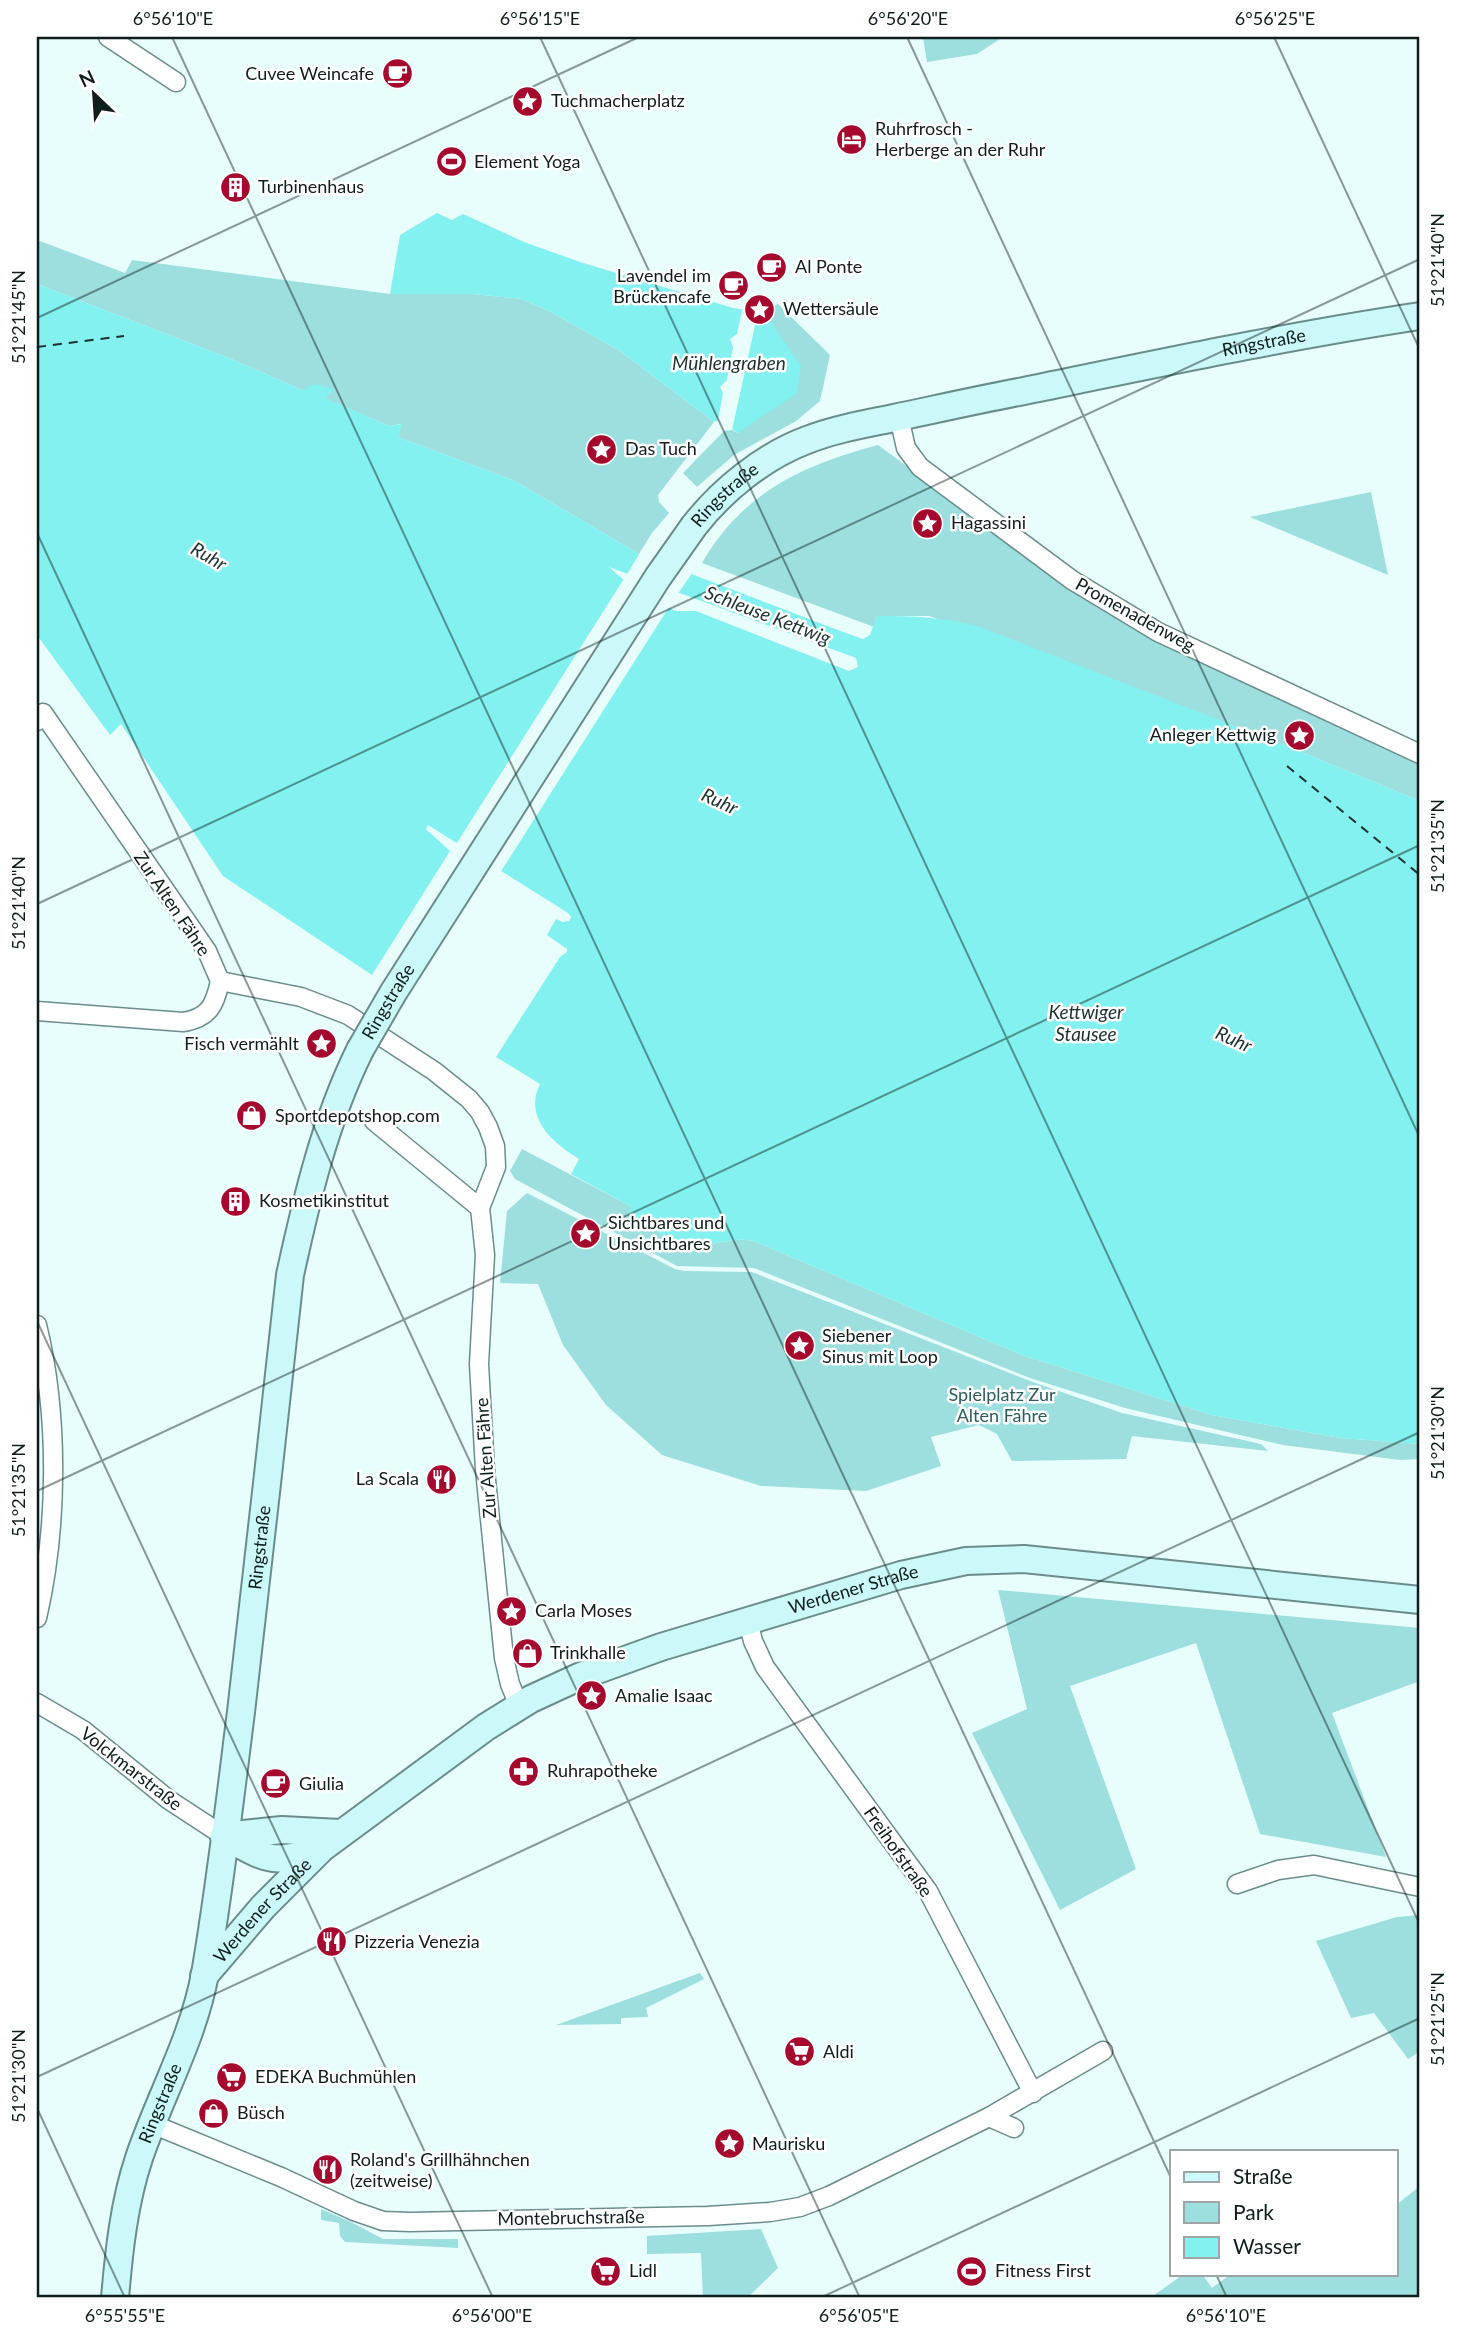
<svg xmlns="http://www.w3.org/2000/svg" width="1457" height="2335" viewBox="0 0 1457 2335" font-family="Lato,sans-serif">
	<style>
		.green { fill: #9cdfde }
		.water { fill: #82f1f0; fill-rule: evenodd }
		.pier { fill: #e8fefd }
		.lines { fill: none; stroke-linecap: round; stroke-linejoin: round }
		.ferry { stroke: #1c3130; stroke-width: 2; stroke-dasharray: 9 7; stroke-linecap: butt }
		.street-casing { stroke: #6a8d8c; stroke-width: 21 }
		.secondary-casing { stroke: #6a8d8c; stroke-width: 30 }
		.street { stroke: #fff; stroke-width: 18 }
		.secondary { stroke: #cbf8f8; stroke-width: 26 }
		.secondary-bridge-casing { stroke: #6a8d8c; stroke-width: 30; stroke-linecap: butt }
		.secondary-bridge { stroke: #cbf8f8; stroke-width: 26 }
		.ticks { fill: none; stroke: #0f1d1d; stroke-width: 2; stroke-opacity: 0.45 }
		.labels { text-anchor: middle; stroke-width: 5; stroke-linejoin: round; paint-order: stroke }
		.poi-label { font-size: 18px; fill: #0f1d1d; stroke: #fff; text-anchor: start }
		.street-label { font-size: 18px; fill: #0f1d1d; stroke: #fff }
		.park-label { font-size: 18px; fill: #2c5d5d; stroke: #fff }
		.water-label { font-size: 19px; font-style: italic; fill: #1c3130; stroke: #fff }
		.neatline { fill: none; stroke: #0f1d1d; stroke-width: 2.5 }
		.ticks-label { font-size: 18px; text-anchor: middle; fill: #0f1d1d }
	</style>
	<rect width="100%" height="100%" fill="#e8fefd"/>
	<!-- green -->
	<g class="green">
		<path d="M923,37H1003L977,54L927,62Z"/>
		<path d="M37,240L125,273L132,260L390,294H473L522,299L551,312L620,351L714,422L658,495L659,502L669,513L652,533L639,554L515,481L398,437L401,424L389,426L324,398L335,389L302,390L234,360L37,284Z"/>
		<path d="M778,304L830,355L820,401L796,421L734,455L697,487L683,473L724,431L732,430L738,433L764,314L758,312L764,308Z"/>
		<path d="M878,445L1100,609L1160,640L1420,760V801L1294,749L1081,668L929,616H877L874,627L702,563C743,492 803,465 878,445Z"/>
		<path d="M1371,492L1388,575L1250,517Z"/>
		<path d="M522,1149L632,1207L629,1213C652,1227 676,1248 704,1245C722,1243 735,1237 754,1241L1022,1355L1212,1415L1340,1438L1420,1444V1459L1400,1460L1283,1445L1125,1408L1030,1378L754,1268L677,1266L515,1179L510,1171Z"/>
		<path d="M527,1193L675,1269L684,1271L752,1272L1030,1381L1122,1413L1261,1444L1268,1451L1132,1436L1126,1459L1012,1461L997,1434L979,1425L931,1437L941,1466L866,1491L761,1486L662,1455L606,1405L563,1345L538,1284L500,1283L507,1211Z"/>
		<path d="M998,1590L1420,1628V1681L1332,1713L1386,1857L1260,1834L1196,1643L1070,1686L1136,1869L1060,1910L972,1733L1027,1709Z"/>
		<path d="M1420,1915V2051L1408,2059L1374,2013L1351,2018L1316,1941L1397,1917Z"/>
		<path d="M700,1973L704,1979L646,2008L648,2017L621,2018V2024L556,2025Z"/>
		<path d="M1420,2186V2298H1150L1184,2274H1202L1212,2288L1231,2274H1396V2205Z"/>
		<path d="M321,2209L351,2222L383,2239H458V2248L345,2242L340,2236L339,2223L321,2220Z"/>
		<path d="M761,2229L778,2268L747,2298H703L701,2253L647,2254V2236Z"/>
	</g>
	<!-- water -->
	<g class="water">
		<path d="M437,213L452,220L463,214L524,242L580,262L733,308L764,313L801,365L797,393L738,433L718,420L714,422L620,351L551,312L522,299L473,294H390L400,235Z"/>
		<path d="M37,284L234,360L302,390L315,384L335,389L325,398L389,426L402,424L398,437L515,481L639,554L843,632L863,639L870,635L877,616C914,616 944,617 980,627L1294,749L1420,801V1444L1340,1438L1212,1415L1022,1355L754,1241C735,1237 722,1243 704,1245C676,1248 651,1227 628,1213L632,1207L571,1174L579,1159C554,1144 523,1118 540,1084L496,1057L560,957L567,952V949L547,935L556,919L563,922L569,921L571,917L568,913L428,825L426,829L429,832L450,851L372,975L223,876L121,724L110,735L37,635ZM609,567L856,658L858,667L849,671L696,611H675L625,581Z"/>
	</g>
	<!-- pier -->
	<g class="pier">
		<path d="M742,310L758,312L732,430L718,420L723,393L720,387L727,380L733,347L730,339L737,334Z"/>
		<path d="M641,551L693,572L677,595L626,576Z"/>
		<path d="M625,577L671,604L500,873L455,846Z"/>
		<path d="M453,849V853L375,977L370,978Z"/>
	</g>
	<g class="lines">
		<!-- ferry -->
		<g class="ferry">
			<path d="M37,347L124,336"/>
			<path d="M1287,766L1420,875"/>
		</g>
		<defs>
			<g id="street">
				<path d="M108,37L176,82"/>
				<path d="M899,417L906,448L920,467L1072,580L1158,632L1420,754"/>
				<path d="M37,721L43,713L207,951L220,981"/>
				<path d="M220,981L301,997L348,1015L434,1071L469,1099L480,1112L488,1127L495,1146L496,1167L480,1208L485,1255L479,1364L485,1470L504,1658L510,1684L519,1706"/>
				<path d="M37,1011L183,1022C209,1018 215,1005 220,981"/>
				<path d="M374,1121L480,1208"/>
				<path d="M37,1325C59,1415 58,1528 37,1618"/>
				<path d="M748,1621L753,1641L765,1667L928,1891L1033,2093"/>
				<path d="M37,1703L83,1730L169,1800L224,1836"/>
				<path d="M1237,1884L1278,1870L1314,1865L1420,1887"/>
				<path d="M989,2117L1103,2051"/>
				<path d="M152,2124L281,2177L354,2211L383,2221L410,2222L708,2216L770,2212L800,2207L829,2196L989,2117L1014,2128"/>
			</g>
			<g id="secondary">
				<path id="s1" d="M694,526C722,490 764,456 807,440C835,429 865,424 894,418C937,409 981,399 1024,391C1156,364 1287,336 1420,316"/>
				<path d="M224,1836L282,1830L340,1833"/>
				<path d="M224,1836C267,1859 271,1866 320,1849"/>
				<path id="s2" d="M204,1976L263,1907L322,1848L486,1727L531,1699L581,1676L661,1647L901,1575L966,1561L1024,1559L1420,1600"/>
				<path id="s3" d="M115,2298C119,2251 124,2203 139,2158C160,2096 193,2039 205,1974C220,1887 230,1799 241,1712C258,1566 274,1421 290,1275C307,1197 325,1121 360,1050"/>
			</g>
		</defs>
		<!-- street casing -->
		<use href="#street" class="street-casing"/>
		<!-- secondary casing -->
		<use href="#secondary" class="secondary-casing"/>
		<!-- street -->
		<use href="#street" class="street"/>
		<!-- secondary -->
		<use href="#secondary" class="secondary"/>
		<defs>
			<g id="secondary-bridge">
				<path id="s4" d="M360,1050L393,993L658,577L694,526"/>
			</g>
		</defs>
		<!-- secondary-bridge casing -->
		<use href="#secondary-bridge" class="secondary-bridge-casing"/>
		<!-- secondary-bridge -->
		<use href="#secondary-bridge" class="secondary-bridge"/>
	</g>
	<!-- ticks -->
	<path class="ticks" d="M172,37L1172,2180M540,37L1420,1925M907,37L1420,1138M1274,37L1420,350M37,318L639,37M37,533L860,2298M37,904L1420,259M37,1321L493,2298M37,1491L1420,845M37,2077L1420,1432M37,2108L125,2298M1216,2274L1227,2298M820,2298L1420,2018"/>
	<!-- icons -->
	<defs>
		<symbol id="cafe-disc" viewBox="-11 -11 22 22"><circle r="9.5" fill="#a50a2e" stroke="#fff"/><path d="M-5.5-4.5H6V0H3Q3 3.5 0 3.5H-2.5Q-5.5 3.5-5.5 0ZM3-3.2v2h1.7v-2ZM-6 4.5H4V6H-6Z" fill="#fff"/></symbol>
		<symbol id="sight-disc" viewBox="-11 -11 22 22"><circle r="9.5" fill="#a50a2e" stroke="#fff"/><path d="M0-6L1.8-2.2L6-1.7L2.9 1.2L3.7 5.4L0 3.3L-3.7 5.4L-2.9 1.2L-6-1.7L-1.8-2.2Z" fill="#fff"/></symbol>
		<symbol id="hotel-disc" viewBox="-11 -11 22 22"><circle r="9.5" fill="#a50a2e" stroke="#fff"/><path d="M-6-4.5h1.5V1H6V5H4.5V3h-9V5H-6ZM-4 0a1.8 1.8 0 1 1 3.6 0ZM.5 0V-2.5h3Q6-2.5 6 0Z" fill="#fff"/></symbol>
		<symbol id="stadium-disc" viewBox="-11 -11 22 22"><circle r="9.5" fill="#a50a2e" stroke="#fff"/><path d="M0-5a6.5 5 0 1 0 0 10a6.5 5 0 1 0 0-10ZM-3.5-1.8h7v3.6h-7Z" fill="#fff"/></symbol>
		<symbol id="building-disc" viewBox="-11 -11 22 22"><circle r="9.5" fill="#a50a2e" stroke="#fff"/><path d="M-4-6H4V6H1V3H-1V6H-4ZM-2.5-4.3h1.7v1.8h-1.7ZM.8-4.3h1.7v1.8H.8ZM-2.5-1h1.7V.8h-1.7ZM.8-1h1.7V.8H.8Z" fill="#fff"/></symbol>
		<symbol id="shop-disc" viewBox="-11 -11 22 22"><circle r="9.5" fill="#a50a2e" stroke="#fff"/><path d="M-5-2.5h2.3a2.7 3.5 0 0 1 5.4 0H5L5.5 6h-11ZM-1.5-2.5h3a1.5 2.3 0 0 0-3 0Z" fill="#fff"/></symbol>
		<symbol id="restaurant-disc" viewBox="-11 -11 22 22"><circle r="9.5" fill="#a50a2e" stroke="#fff"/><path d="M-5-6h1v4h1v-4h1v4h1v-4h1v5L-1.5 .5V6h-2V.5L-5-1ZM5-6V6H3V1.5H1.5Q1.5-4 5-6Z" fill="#fff"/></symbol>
		<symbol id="pharmacy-disc" viewBox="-11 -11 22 22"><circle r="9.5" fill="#a50a2e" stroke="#fff"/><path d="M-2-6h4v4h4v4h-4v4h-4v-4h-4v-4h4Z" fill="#fff"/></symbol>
		<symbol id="supermarket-disc" viewBox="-11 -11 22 22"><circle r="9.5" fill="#a50a2e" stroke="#fff"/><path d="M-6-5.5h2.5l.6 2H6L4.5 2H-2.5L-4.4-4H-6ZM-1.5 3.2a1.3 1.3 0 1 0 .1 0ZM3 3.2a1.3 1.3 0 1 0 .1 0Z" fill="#fff"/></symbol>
	</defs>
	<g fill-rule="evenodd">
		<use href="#cafe-disc" x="380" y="56" width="35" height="35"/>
		<use href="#sight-disc" x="510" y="84" width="35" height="35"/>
		<use href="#hotel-disc" x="834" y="122" width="35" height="35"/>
		<use href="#stadium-disc" x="434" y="144" width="35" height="35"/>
		<use href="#building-disc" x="218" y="170" width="35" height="35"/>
		<use href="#cafe-disc" x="754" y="250" width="35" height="35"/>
		<use href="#cafe-disc" x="716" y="268" width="35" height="35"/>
		<use href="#sight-disc" x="742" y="292" width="35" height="35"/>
		<use href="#sight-disc" x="584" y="432" width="35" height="35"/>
		<use href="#sight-disc" x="910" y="506" width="35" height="35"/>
		<use href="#sight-disc" x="1282" y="718" width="35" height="35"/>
		<use href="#sight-disc" x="304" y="1026" width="35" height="35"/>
		<use href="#shop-disc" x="234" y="1098" width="35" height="35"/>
		<use href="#building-disc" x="218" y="1184" width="35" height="35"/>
		<use href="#sight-disc" x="568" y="1216" width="35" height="35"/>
		<use href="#sight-disc" x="782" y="1328" width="35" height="35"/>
		<use href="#restaurant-disc" x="424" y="1462" width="35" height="35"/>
		<use href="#sight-disc" x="494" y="1594" width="35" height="35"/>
		<use href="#shop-disc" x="510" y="1636" width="35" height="35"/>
		<use href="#sight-disc" x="574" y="1678" width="35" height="35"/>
		<use href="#pharmacy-disc" x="506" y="1754" width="35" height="35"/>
		<use href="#cafe-disc" x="258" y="1766" width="35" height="35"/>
		<use href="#restaurant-disc" x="314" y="1924" width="35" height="35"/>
		<use href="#supermarket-disc" x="782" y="2034" width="35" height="35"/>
		<use href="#supermarket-disc" x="214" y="2060" width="35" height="35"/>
		<use href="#shop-disc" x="196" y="2096" width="35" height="35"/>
		<use href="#sight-disc" x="712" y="2126" width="35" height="35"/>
		<use href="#restaurant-disc" x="310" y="2152" width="35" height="35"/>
		<use href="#supermarket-disc" x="588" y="2254" width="35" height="35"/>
		<use href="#stadium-disc" x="954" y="2254" width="35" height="35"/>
	</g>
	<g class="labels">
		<!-- poi labels -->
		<g class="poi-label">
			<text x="374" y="80" text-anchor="end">Cuvee Weincafe</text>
			<text x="551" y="107">Tuchmacherplatz</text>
			<text x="875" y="135">Ruhrfrosch -<tspan x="875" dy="21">Herberge an der Ruhr</tspan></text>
			<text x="474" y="168">Element Yoga</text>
			<text x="258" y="193">Turbinenhaus</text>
			<text x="795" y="273">Al Ponte</text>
			<text x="711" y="282" text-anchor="end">Lavendel im<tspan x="711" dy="21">Brückencafe</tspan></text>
			<text x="783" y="315">Wettersäule</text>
			<text x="625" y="455">Das Tuch</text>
			<text x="951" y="529">Hagassini</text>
			<text x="1276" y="741" text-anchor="end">Anleger Kettwig</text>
			<text x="299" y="1050" text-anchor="end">Fisch vermählt</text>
			<text x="275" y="1122">Sportdepotshop.com</text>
			<text x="259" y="1207">Kosmetikinstitut</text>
			<text x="608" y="1229">Sichtbares und<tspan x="608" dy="21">Unsichtbares</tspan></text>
			<text x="822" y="1342">Siebener<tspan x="822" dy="21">Sinus mit Loop</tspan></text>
			<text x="419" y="1485" text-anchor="end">La Scala</text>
			<text x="535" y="1617">Carla Moses</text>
			<text x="550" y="1659">Trinkhalle</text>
			<text x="615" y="1702">Amalie Isaac</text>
			<text x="547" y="1777">Ruhrapotheke</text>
			<text x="299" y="1790">Giulia</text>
			<text x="354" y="1948">Pizzeria Venezia</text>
			<text x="823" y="2058">Aldi</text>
			<text x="255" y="2083">EDEKA Buchmühlen</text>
			<text x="237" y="2119">Büsch</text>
			<text x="752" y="2150">Maurisku</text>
			<text x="350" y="2166">Roland's Grillhähnchen<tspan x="350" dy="21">(zeitweise)</tspan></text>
			<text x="629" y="2277">Lidl</text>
			<text x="995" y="2277">Fitness First</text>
		</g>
		<!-- street labels -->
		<g class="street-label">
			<text dy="6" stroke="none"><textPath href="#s1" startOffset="611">Ringstraße</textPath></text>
			<text dy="6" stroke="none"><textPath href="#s1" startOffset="44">Ringstraße</textPath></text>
			<text transform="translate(1135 615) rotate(29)" y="6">Promenadenweg</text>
			<text transform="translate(172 904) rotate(56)" y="6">Zur Alten Fähre</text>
			<text dy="6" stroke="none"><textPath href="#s4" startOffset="56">Ringstraße</textPath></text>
			<text transform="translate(486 1458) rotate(-94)" y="6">Zur Alten Fähre</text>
			<text dy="6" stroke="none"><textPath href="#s3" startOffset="768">Ringstraße</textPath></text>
			<text dy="6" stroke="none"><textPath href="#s2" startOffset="772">Werdener Straße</textPath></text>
			<text transform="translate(131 1769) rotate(38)" y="6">Volckmarstraße</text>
			<text transform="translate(898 1852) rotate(55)" y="6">Freihofstraße</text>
			<text dy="6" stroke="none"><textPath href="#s2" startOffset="88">Werdener Straße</textPath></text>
			<text dy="6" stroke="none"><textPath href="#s3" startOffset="201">Ringstraße</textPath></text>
			<text transform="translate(571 2218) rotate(-1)" y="6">Montebruchstraße</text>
		</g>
		<!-- park labels -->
		<g class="park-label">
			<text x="1002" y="1401">Spielplatz Zur<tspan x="1002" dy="21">Alten Fähre</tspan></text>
		</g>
		<!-- water labels -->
		<g class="water-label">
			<text x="729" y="370">Mühlengraben</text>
			<text transform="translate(209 556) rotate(30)" y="7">Ruhr</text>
			<text transform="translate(768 615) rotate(21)" y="7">Schleuse Kettwig</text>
			<text transform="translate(720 801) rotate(25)" y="7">Ruhr</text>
			<text x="1086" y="1019">Kettwiger<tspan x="1086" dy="22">Stausee</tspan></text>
			<text transform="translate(1234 1039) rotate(24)" y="7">Ruhr</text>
		</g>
	</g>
	<!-- border -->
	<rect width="1457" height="2335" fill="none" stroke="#ffffff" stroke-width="77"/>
	<!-- legend -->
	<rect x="1170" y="2150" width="228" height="126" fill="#ffffff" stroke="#9fa5a5" stroke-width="2"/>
	<rect x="1184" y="2172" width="35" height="10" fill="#cbf8f8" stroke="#9fa5a5" stroke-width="2"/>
	<text x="1233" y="2184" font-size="21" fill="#0f1d1d">Straße</text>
	<rect x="1184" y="2202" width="35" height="21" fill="#9cdfde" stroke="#9fa5a5" stroke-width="2"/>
	<text x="1233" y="2220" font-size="21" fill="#0f1d1d">Park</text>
	<rect x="1184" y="2237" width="35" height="21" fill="#82f1f0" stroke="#9fa5a5" stroke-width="2"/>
	<text x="1233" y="2254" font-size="21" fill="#0f1d1d">Wasser</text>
	<!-- north arrow -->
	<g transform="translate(94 94) rotate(335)" stroke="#ffffff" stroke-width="5" paint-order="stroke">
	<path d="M0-5L12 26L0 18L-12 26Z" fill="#0f1d1d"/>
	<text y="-10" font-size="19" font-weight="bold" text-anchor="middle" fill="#0f1d1d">N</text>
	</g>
	<rect x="38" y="38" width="1380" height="2258" class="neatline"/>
	<g class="ticks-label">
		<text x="173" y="25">6°56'10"E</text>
		<text x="540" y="25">6°56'15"E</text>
		<text x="908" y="25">6°56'20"E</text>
		<text x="1275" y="25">6°56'25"E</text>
		<text transform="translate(1438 260) rotate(-90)" y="6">51°21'40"N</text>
		<text transform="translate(19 317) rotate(-90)" y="6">51°21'45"N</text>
		<text transform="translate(1438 846) rotate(-90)" y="6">51°21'35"N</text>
		<text transform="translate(19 903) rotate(-90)" y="6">51°21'40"N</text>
		<text transform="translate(1438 1433) rotate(-90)" y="6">51°21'30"N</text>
		<text transform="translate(19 1490) rotate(-90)" y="6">51°21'35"N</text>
		<text transform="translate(1438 2019) rotate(-90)" y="6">51°21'25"N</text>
		<text transform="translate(19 2076) rotate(-90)" y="6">51°21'30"N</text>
		<text x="125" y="2322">6°55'55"E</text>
		<text x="492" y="2322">6°56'00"E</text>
		<text x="859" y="2322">6°56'05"E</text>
		<text x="1226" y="2322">6°56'10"E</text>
	</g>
</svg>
